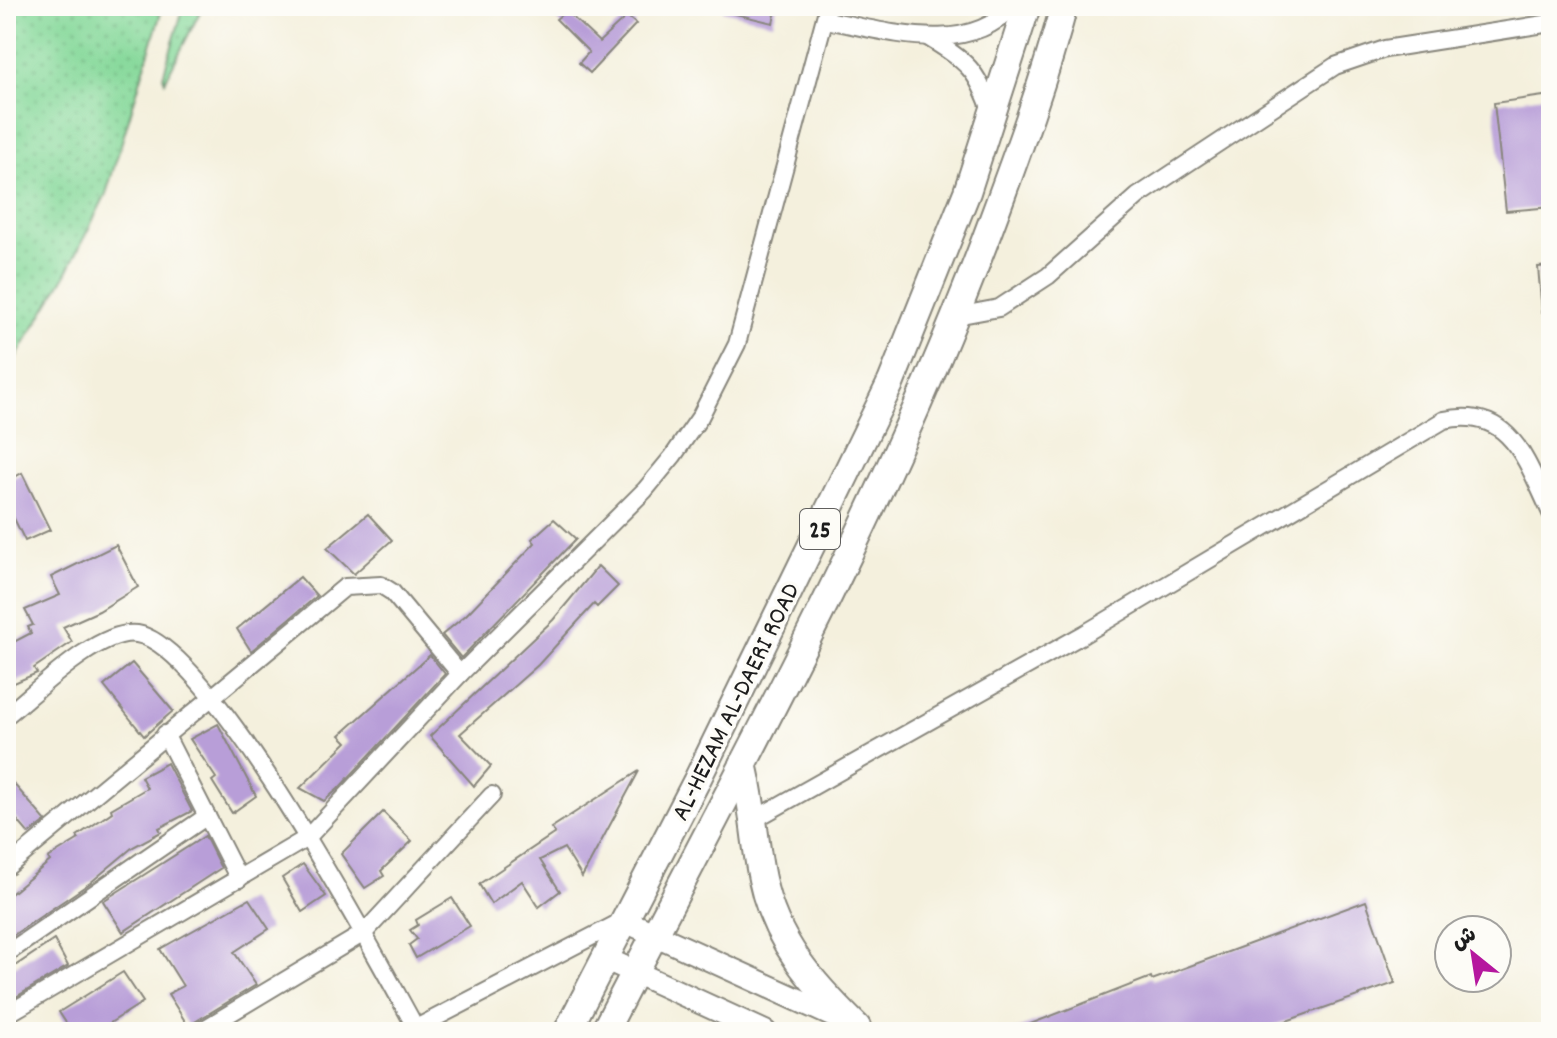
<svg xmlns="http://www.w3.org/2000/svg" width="1557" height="1038" viewBox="0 0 1557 1038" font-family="Dekko,'Playpen Sans Arabic',sans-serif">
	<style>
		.grass { fill: url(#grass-dots); stroke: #527a5c; stroke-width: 2 }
		.building { fill: #b89ed8 }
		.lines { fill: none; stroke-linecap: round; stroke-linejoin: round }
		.street-casing { stroke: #88867c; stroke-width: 20 }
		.secondary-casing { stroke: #88867c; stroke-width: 26 }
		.primary-casing { stroke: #88867c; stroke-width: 30 }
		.street { stroke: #fff; stroke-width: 16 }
		.secondary { stroke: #fff; stroke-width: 22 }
		.primary { stroke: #fff; stroke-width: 26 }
		.labels { text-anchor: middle; stroke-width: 7; stroke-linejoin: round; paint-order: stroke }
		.shield { fill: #fdfcf7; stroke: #605f5e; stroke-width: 2 }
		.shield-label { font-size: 24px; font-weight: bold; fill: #1c1c1c }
		.street-label { font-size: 26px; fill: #1c1c1c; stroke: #fdfcf7 }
	</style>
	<defs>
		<pattern id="grass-dots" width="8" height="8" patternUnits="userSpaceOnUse" patternTransform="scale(2)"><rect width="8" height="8" fill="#87d99b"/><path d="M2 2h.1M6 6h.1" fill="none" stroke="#74ba85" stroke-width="1.8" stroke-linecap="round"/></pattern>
	</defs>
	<rect width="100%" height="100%" fill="#fdfcf7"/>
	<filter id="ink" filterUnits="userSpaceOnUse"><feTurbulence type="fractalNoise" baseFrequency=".0125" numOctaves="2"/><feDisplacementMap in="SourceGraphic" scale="16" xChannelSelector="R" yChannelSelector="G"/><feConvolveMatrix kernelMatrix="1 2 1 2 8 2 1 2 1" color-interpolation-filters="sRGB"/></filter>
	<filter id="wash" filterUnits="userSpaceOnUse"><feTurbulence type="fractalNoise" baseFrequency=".006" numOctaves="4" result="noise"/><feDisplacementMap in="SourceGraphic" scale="32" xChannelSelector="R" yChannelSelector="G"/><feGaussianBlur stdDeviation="1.8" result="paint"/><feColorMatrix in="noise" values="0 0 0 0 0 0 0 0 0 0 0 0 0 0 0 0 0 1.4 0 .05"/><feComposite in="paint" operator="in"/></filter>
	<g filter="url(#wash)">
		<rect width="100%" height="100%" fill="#f4f0dd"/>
		<!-- grass -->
		<g class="grass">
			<path d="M6,6H163L106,194L64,278L6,374Z"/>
			<path d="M184,6H203L165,81L163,76Z"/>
		</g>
		<g id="blocks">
			<!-- building -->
			<g class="building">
				<path d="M723,6H777L773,23L723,11Z"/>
				<path d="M566,11L599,42L627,16L636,24L590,73L579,63L589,52L556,19Z"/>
				<path d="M1551,95V207L1506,211L1494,103Z"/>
				<path d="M1551,266V312H1542L1538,267Z"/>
				<path d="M22,473L50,530L25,541L6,502V482Z"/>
				<path d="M368,514L392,540L354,574L327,548Z"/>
				<path d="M554,519L576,539L461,658L442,635L466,615L535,543L532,539Z"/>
				<path d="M116,545L138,587L99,611L63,627L72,642L34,668L37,673L12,684L6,673V646L31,633L28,627L33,625L25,610L60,595L51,577Z"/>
				<path d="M598,566L618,586L597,607L594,604L538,665L460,734L491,766L474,786L430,736L553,620Z"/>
				<path d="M300,577L317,596L251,651L237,629Z"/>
				<path d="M430,655L445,674L338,789L324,801L300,788L347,742L340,735Z"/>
				<path d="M132,663L173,711L144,736L104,686Z"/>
				<path d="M218,724L256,796L232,813L212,781L216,778L190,739Z"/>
				<path d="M167,763L192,811L159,828L161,832L133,847L90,883L6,940V898L50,861L48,858L79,839L77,836L112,812L111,809L147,788L141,777Z"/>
				<path d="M639,771L582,877L564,848L540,860L560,891L539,907L522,881L491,904L479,884L555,833L551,828Z"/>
				<path d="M6,775L46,821L29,834L6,807Z"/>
				<path d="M383,812L412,841L381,871L384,876L365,888L341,854Z"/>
				<path d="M205,836L221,868L123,932L103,901Z"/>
				<path d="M303,864L326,896L302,912L282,878Z"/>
				<path d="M452,898L470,926L416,958L409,945L417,939L410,930L418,925L416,920Z"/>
				<path d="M249,899L269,929L234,952L256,985L188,1026L168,994L183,986L160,949Z"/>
				<path d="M1366,901L1395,983L1255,1032H1010L1151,977L1152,980Z"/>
				<path d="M54,940L68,966L14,998L6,972Z"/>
				<path d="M123,972L143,1002L110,1023L116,1032H72L59,1012Z"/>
			</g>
		</g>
	</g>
	<g filter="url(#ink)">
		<use href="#blocks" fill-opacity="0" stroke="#88867c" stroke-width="2"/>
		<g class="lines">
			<defs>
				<g id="street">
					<path d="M826,20C888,31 965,58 1014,6"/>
					<path d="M929,38C967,62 977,69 992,113"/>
					<path d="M956,316L999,308L1048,276L1138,196L1335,66L1385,49L1551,23"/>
					<path d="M6,716C35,693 99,628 137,634C211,645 378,960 418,1032"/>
					<path d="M165,734L239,879"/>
					<path d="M755,819L1084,634L1444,420C1512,405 1527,464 1551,513"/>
					<path d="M6,868L345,587L381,585L392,592L460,674"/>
					<path d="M6,954L207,816"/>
					<path d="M6,1015L307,838L460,674L645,490L673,456L700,417L737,344L828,6"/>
					<path d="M416,1028L622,921"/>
					<path d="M199,1032L364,933L492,795"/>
				</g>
				<g id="secondary">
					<path d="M623,920L849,1023"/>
					<path d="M604,958L765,1032"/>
				</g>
				<g id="primary">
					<path d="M743,764C753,802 754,841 762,879C775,942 813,984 857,1027"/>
					<path d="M567,1032L696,782L891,382L967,192L1027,6"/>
					<path d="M604,1032C742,765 889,501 993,219C1019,149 1045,78 1064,6"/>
				</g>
			</defs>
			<!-- street casing -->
			<use href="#street" class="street-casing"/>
			<!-- secondary casing -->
			<use href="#secondary" class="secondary-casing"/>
			<!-- primary casing -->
			<use href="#primary" class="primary-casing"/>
			<!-- street -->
			<use href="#street" class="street"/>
			<!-- secondary -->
			<use href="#secondary" class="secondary"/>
			<!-- primary -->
			<use href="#primary" class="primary"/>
		</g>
	</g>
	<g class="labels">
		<!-- shield labels -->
		<rect class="shield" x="800" y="509" width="40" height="40" rx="6"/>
		<g class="shield-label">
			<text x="820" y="537">25</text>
		</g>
		<!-- street labels -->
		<g class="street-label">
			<text transform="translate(734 701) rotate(-64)" y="9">AL-HEZAM AL-DAERI ROAD</text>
		</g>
	</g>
	<!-- margin -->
	<rect width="1557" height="1038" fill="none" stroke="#fdfcf7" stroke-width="32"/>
	<!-- north arrow -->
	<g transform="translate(1473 954) rotate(330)"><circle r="38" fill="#fdfcf7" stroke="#a3a29f" stroke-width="2"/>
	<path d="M0-6L14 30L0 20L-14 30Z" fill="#b5179e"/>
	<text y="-12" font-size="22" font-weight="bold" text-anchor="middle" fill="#1c1c1c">ش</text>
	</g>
</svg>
